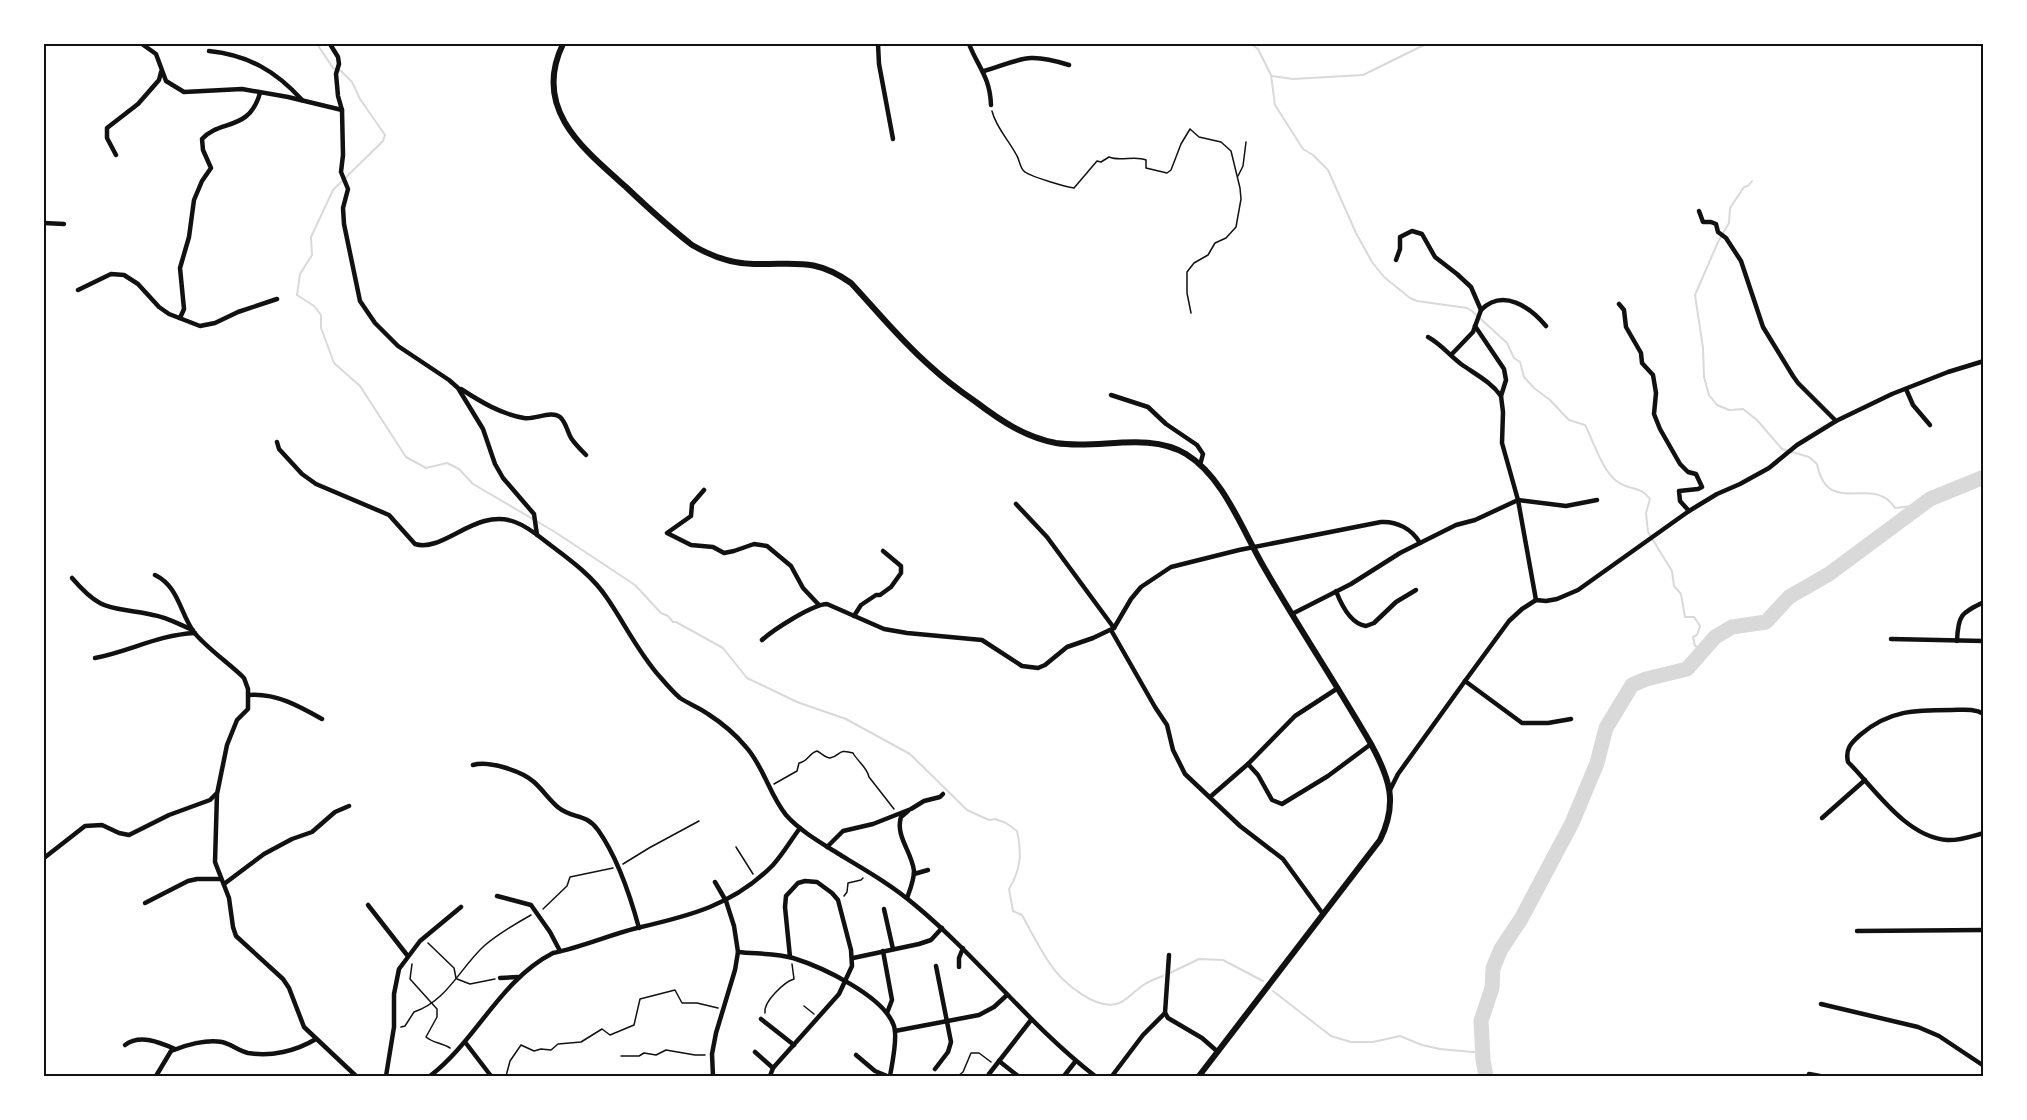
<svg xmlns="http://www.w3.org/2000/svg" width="2027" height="1120" viewBox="0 0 2027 1120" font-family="Commissioner,sans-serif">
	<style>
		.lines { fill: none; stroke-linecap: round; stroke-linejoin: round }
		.stream { stroke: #d9d9d9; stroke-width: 2 }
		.river { stroke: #d9d9d9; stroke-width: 15 }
		.path { stroke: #111; stroke-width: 1.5 }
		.minor { stroke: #111; stroke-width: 4.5 }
		.tertiary { stroke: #111; stroke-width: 6 }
		.neatline { fill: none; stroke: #111; stroke-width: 2 }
	</style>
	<rect width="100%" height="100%" fill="#fff"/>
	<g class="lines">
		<!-- stream -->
		<g class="stream">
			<path d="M317,44L333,68L341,71L352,82L360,99L385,135L383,141L333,190L311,237L312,255L300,274L297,295L314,306L321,315V328L334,363L360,386L406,457L426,468L447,463L459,469L473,484L555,532L635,585L661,613L668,616L673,622H676L723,648L747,678L797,702L846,719L910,754L967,810L989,820L995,819L1006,823L1017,831C1022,852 1021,870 1009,889L1013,911L1022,915C1032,933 1041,952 1053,968C1065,984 1095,1009 1116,1004C1126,1002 1131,994 1138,989C1146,982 1154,979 1163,976"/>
			<path d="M1251,44L1258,49L1271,75L1275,105L1303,149L1313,155L1328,170L1356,233L1372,262L1384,277L1410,298L1417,301L1467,308L1472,311L1507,343L1514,358L1520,362L1524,377L1534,388L1550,400L1569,420L1585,425C1593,440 1603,473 1618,482C1631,491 1639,485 1650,499L1646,513L1648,532L1672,571L1674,586L1681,594L1685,617H1694L1700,626L1697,635L1693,637L1695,646L1704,650"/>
			<path d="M1272,76L1293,79L1363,75L1426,44"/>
			<path d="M1752,181L1748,186L1744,187L1730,208L1729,223L1718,242L1695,295L1703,348L1704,377L1709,395L1717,405L1729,410L1743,409L1757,420L1782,449L1809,457L1817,464C1828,519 1873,473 1895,508L1922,505"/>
			<path d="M1170,973L1199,959L1223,960L1263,981"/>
			<path d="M1273,991L1331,1036L1351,1042H1373L1400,1036L1422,1045L1440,1049L1483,1053"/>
		</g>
		<!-- river -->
		<path class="river" d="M1486,1076L1483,1060L1481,1021L1492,988L1493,968L1501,949L1521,919L1572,823L1597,763L1606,728L1632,685L1646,679L1687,669L1715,637L1732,627L1766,622L1789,597L1829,574L1930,499L1984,477"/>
		<!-- path -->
		<g class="path">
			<path d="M992,111C996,128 1009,140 1017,156C1020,161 1020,169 1025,172C1032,177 1066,187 1074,188L1097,161L1101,162L1109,157C1121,162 1134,155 1146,160V168L1167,173L1171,170L1181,144L1190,129L1199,137L1221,142L1231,151L1240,188L1241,199L1236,227L1226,238L1215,243L1208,255L1194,263L1187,272V293L1191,313"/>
			<path d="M1238,176L1243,166L1246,142"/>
			<path d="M774,784L797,771L799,763C808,762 809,753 817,751C821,753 826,758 830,758C841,756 837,748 853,753C858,762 867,767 869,777L894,809"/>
			<path d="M736,847L753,874"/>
			<path d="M623,864L649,848L699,821"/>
			<path d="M844,896L847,892L848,883L861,880L863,878"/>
			<path d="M543,909L567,886L570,877L613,868"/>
			<path d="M428,943L454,968L456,978"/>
			<path d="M412,964L410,979L437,1009V1017L426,1037C433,1043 442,1043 450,1048"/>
			<path d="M457,979L470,984L495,979"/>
			<path d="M804,1006L814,1014"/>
			<path d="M765,1013C763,1002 784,982 794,979L792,964"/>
			<path d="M401,1027L405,1026L414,1012C447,1001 460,968 484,946C498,934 515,924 531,915"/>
			<path d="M621,1056H639L644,1053L656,1055L666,1050L695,1055H705"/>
			<path d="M506,1076L510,1061L521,1045L534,1051L541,1049L551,1050L558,1044L581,1042L602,1029L610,1035L634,1025L640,999L675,990L682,1003H697L718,1008"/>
			<path d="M958,1076L963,1072L971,1053H979L991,1062"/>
		</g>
		<!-- minor -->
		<g class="minor">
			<path d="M142,44L156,54L166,81L184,92L242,89L288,97L342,110"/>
			<path d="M330,44L338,57L339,64L336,74L338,96L342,110L343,155L341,172L348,189L343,208L344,224L360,301L375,323L398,346L449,380L458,388L483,429L495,464L503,478L534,514L537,535"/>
			<path d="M878,44L879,64L893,139"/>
			<path d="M969,44C978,67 990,77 991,105"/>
			<path d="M209,51C248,55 276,71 302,100"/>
			<path d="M984,71C1023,59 1027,52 1069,65"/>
			<path d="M116,155L107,138V128L138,104L159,80L161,72"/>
			<path d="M1699,211L1703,222H1711L1716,224L1718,232L1726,238L1741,261L1763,327L1793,376L1798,383L1836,421"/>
			<path d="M44,223L64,224"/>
			<path d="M1396,260L1400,249V237L1412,231L1422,234L1435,257L1457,274L1471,287L1481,310"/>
			<path d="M78,290L111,274L124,275L138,284L159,307L169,314L200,326L215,323L238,312L277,299"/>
			<path d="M1619,304L1624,310L1626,327L1641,353L1642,363L1653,375L1656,393L1654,414L1660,429L1680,464L1688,472L1696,474L1702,487L1698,489L1679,491L1680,501L1689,511"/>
			<path d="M180,318L184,309L180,268L189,237L194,200L202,181L211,168L203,150L202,139C220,119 249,132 260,93"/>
			<path d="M1475,326L1504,369L1506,380L1501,396L1503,412L1502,443L1518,500L1536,600"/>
			<path d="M1428,337C1441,344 1449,355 1461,364C1475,374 1491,382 1501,396"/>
			<path d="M1451,355L1473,332L1481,310C1503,288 1530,307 1546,326"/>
			<path d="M461,389C481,402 501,414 524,418C535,420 551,410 560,417C566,422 567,431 571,438C575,444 581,450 586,455"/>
			<path d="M1906,389L1913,405L1930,425"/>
			<path d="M1111,395L1148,407L1166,424L1197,445L1203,454L1200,465"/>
			<path d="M277,442L279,449L302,474L316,484L389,515L415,544C444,553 476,507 515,522C529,527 541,538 553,547C573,562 593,577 607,598C625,624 639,654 661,678C667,685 673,692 680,698C689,704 700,708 708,714C722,723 736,735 746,747C764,767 769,794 786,815C801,832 823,844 842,856C867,871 893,886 915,905C979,958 1029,1025 1095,1076"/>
			<path d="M704,490L692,504L691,516L667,533L691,545L713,547L724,553L734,551L754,544L767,546L791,566L803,588L819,605"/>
			<path d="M1016,504L1047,537L1114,628"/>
			<path d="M155,575C178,586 180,612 193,631C204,646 230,664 244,678L248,689V709L237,720L227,745L217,794L215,862L229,898L233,927L236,936L283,979L289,988L304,1027L356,1076"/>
			<path d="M72,578C104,615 110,605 153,615C167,617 180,625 193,630"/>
			<path d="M1336,591C1341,604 1351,624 1366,626L1374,623L1396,602L1416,590"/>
			<path d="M1292,614L1351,584L1400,553L1456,525L1475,520L1518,500L1566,506L1597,500"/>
			<path d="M854,616L861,605L876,595H880L891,587L901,573V566L883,551"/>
			<path d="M1111,630L1155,707L1167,725L1173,750L1185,774L1240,826L1283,859L1323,914"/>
			<path d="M1891,639L1984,641"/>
			<path d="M762,640C773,630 813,604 827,604L884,629L907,633L982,640L1022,666L1038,668L1045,665L1067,647L1093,638L1114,628L1131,599L1141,587L1171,567L1239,550L1381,522C1397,521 1412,529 1420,543"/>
			<path d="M1957,641C1958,615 1961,613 1984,602"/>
			<path d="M95,658C131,651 157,635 195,633"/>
			<path d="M1465,681L1522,723H1548L1571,719"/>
			<path d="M249,695C276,693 299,706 322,719"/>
			<path d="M1984,714C1974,708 1962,710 1952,710C1915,710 1889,710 1860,735C1851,743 1845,749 1848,762C1875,789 1906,837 1947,840C1959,841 1972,836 1984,833"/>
			<path d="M1248,764L1258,775L1272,800L1282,804L1328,776L1371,744"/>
			<path d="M473,765C488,760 522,771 534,782C543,790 550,801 559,808C573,819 586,813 598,830C618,858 630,895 639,928"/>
			<path d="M1390,790L1398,774L1465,681L1509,621L1522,609L1536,600L1546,601L1557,599L1578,590L1689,511L1717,494L1740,484L1769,468L1797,445L1836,421L1892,394L1948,372L1984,361"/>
			<path d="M1210,797L1248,764L1295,716L1338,688"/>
			<path d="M1822,818L1865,780"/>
			<path d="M827,847L843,831L873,824L911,809L924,801L940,797L943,794"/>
			<path d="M44,858L85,826L102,825L119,833L129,835L169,815L210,800L216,794"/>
			<path d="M914,874L928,870"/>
			<path d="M224,884L264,854L292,839L312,832L335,812L349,806"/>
			<path d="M497,896L531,905L550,932L560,951"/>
			<path d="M907,898C910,890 914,880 914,871C912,852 895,836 901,817L908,811"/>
			<path d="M145,903L188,881L197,879H220"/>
			<path d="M368,905L407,955"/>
			<path d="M884,909L893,949"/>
			<path d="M1857,931L1984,930"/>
			<path d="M883,951L892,1000L887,1013"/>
			<path d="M738,952C756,954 776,953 793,958C822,967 884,996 894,1026C898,1038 892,1064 890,1076"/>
			<path d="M1169,955L1165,1013L1168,1018L1202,1038L1218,1052"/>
			<path d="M853,958L919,944L931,940L942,928"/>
			<path d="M959,967V958L963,948"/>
			<path d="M500,978L518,977"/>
			<path d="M1821,1004L1918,1027L1939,1036L1984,1066"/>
			<path d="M761,1019L794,1045"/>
			<path d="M895,1031L979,1015L994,1007L1007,995"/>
			<path d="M465,1042L491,1076"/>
			<path d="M125,1045C140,1034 159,1042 175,1049"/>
			<path d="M755,1052L773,1068"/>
			<path d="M856,1055L875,1071L887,1076"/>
			<path d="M999,1061L1018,1076"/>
			<path d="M935,1069L948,1052L951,1042L936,966"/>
			<path d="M989,1074L1031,1020"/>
			<path d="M1809,1074L1820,1076"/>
			<path d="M156,1076L171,1051C185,1045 207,1039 222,1042C231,1044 239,1051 248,1053C271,1057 296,1051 316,1039"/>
			<path d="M386,1076L394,1027V994L399,969L420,941L461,907"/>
			<path d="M430,1076C476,1041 500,980 553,953C582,947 609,935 637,928C689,916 734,905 773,865C783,854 791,840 800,828"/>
			<path d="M713,1076L712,1054L716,1033L735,970L738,952L734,926L726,901L715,882"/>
			<path d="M770,1076L773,1068L839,994L852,966L851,950L838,900L832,893L817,882L805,881L798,883L786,896L785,907L790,957"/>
			<path d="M1064,1076L1075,1062"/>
			<path d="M1112,1076L1143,1035L1165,1013"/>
		</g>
		<!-- tertiary -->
		<path class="tertiary" d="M563,44C532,108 582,148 626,187C647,207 669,227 692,245C711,256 732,264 754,264C795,265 814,257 851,283C877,311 901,341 930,366C944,379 960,391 976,402C1001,421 1025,437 1056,443C1098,450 1148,431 1186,454C1224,477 1243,532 1265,569C1299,628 1337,685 1371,744C1390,779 1398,803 1380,840L1199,1076"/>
	</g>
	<!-- border -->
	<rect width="2027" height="1120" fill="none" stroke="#ffffff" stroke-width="90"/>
	<rect x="45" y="45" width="1937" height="1030" class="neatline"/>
</svg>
